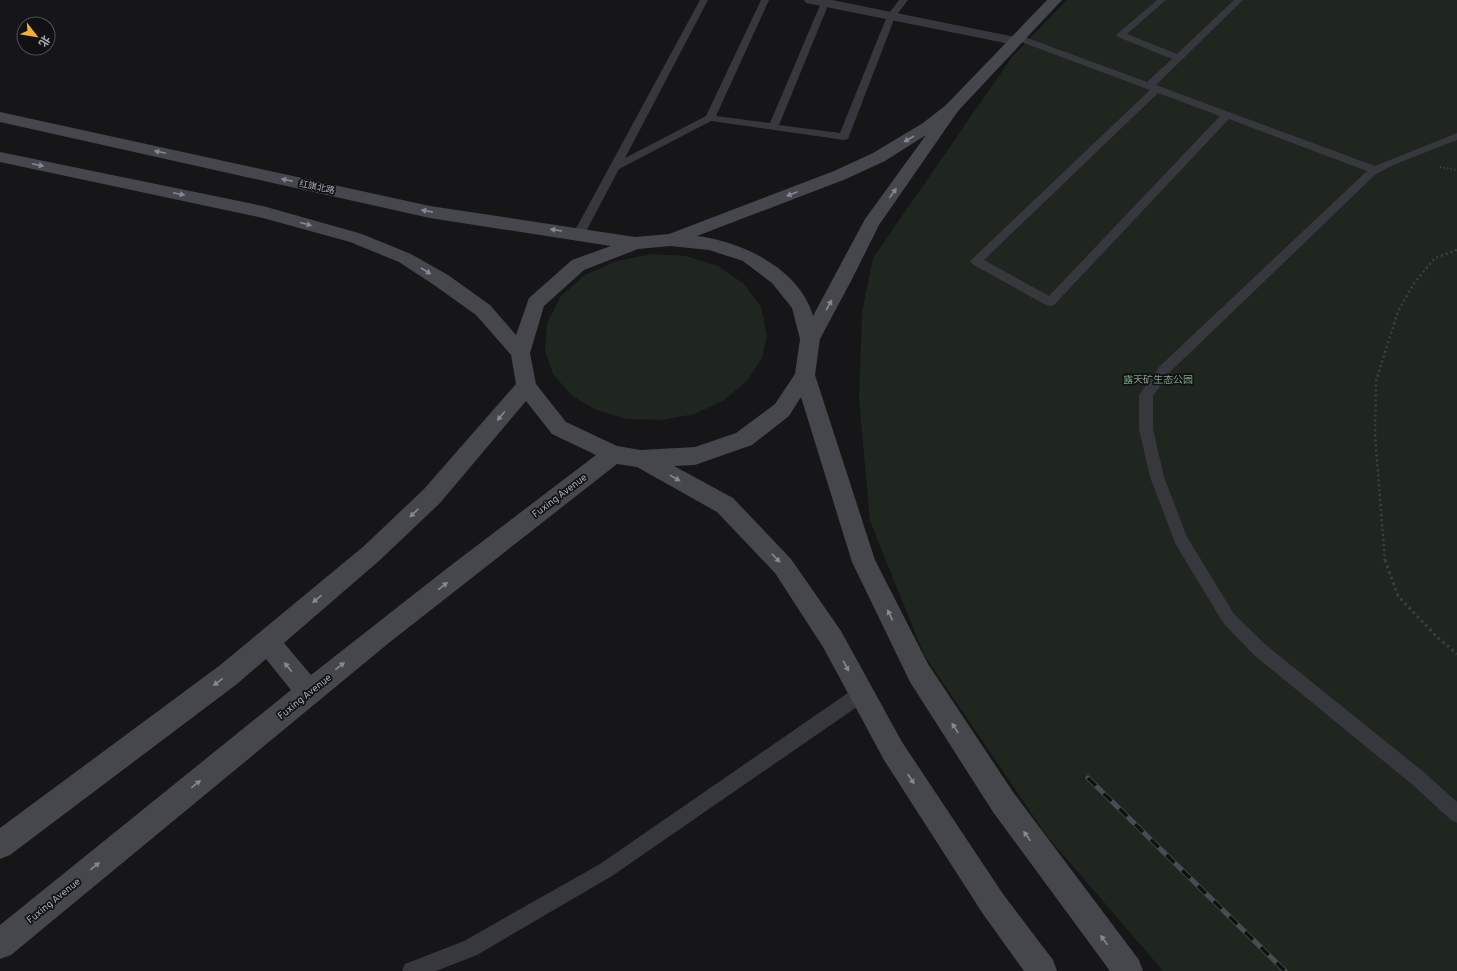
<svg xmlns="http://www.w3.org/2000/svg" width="1457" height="971" viewBox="0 0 1457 971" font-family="Overpass,'Noto Sans SC',sans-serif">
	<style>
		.green { fill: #1e261f }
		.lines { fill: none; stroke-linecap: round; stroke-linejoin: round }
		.path-far2 { stroke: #3d3f44; stroke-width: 2; stroke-dasharray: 1.5 2; stroke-linecap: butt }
		.path-far1 { stroke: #3d3f44; stroke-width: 2.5; stroke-dasharray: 2 3; stroke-linecap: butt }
		.path { stroke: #3d3f44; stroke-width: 3; stroke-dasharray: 2.5 3.5; stroke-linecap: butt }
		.lane { fill: #37383d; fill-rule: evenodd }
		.street { fill: #37383d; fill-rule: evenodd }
		.secondary { fill: #45474d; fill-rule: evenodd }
		.rail-casing { stroke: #4a4c52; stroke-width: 5 }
		.rail { stroke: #111113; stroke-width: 3.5; stroke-dasharray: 11; stroke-linecap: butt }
		.oneway { fill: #858993 }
		.labels { text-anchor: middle; stroke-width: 3.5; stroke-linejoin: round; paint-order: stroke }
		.far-street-label { font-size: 9px; fill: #a8adb8; stroke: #111113 }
		.park-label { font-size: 10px; fill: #7fa381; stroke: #111113 }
		.street-label { font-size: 10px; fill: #a8adb8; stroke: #111113 }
	</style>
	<rect width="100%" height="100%" fill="#161618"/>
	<!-- green -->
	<g class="green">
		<path d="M1067,0H1457V971H1163L1047,836L924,655L870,521L859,399L862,313L873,258L1012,57Z"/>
		<path d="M651,254L686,256L718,266L744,284L761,307L767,335L762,358L747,381L724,400L695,414L661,420L627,419L596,410L571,395L553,374L545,351L547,323L561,296L585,275L617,261Z"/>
	</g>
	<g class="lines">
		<!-- path-far2 -->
		<path class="path-far2" d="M1440,167L1457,170"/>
		<!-- path-far1 -->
		<path class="path-far1" d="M1385,561L1375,435L1376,381L1398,311L1415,282L1435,258L1457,250"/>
		<!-- path -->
		<path class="path" d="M1385,560L1398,596L1438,638L1457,654"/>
		<!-- lane -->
		<g class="lane">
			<path d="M700,0H708L625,158L706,116L761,0H769L716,116L770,123L821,3L825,0L829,3L779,125L840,133L887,16L899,0H908L895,17L848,139L844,140L711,121L619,169L583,237H575L573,234Z"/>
			<path d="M1157,0H1166L1127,34L1177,54L1234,0H1243L1156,85L1375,166L1457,133V140L1393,165L1376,174L1170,372L1153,396V429L1164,477L1187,537L1234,614L1266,645L1426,774L1457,802V823L1451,820L1414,786L1254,655L1224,624L1176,545L1150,477L1139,429V395L1160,366L1367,171L1229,119L1054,305L1050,306L1046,305L972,264L970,261L1150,90L1016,40L1014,38L1016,36H1022L1147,82L1172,59L1118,37L1116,35ZM1158,93L1220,116L1049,296L984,260Z"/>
			<path d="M861,686L867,688L869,694L867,700L612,876L477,955L436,971H402L405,964L464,941L600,864L855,688Z"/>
		</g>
		<!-- street -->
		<path class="street" d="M804,0H832L1015,37L1020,38L1022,41L1020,44L1015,45L811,4L806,3Z"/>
		<!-- secondary -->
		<path class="secondary" d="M1047,0H1062L958,111L879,225L851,281L820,339L815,375L875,560L928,664L1013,792L1139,960L1143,971H1110L993,812L910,682L852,562L801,397L789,416L752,445L695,465L674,466L733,498L791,559L841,631L902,742L1003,894L1053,960L1057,971H1024L983,914L884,760L823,647L775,573L717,512L637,467L617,464L390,642L11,955L0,959V925L291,690L266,659L237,684L10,855L0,859V828L219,666L364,546L424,489L516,384L511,355L476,315L434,285L399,262L350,242L263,218L0,162V152L263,206L362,234L411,254L448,275L490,305L516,335L529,298L572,260L611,246L430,218L0,122V112L430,206L635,237L669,234L834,171L873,153L923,123L946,105ZM926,135L865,219L813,316C800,269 741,241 697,236L846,179L885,161ZM670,246L709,250L743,261L772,283L792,308L800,339L795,374L775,404L736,433L695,447L641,450L617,446L566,422L536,384L530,353L544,306L584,270L638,249ZM526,401L552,434L596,455L450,566L311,675L284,643L380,560L440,503Z"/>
		<defs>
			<path id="rail" d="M1088,778L1285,971"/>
		</defs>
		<!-- rail casing -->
		<use href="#rail" class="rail-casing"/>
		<!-- rail -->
		<use href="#rail" class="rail"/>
	</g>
	<!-- one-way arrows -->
	<defs><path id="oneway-solid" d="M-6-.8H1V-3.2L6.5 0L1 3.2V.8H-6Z"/></defs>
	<g class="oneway">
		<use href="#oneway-solid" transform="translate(909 139) rotate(149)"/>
		<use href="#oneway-solid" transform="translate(160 152) rotate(-168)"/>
		<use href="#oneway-solid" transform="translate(38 165) rotate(12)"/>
		<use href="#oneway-solid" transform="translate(287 180) rotate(-168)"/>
		<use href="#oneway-solid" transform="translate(893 193) rotate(-54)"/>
		<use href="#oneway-solid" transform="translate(179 194) rotate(12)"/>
		<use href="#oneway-solid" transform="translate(792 194) rotate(159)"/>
		<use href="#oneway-solid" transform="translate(427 211) rotate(-169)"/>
		<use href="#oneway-solid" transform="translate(306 224) rotate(15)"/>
		<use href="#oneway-solid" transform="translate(556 230) rotate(-171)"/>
		<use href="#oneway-solid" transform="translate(426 271) rotate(32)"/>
		<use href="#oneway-solid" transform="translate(829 305) rotate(-61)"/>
		<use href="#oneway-solid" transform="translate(501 416) rotate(131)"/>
		<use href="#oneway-solid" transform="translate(675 478) rotate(29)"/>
		<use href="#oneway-solid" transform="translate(414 513) rotate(136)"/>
		<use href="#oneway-solid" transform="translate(776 558) rotate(46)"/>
		<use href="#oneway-solid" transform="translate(443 586) rotate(-38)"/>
		<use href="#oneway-solid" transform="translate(317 599) rotate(140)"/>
		<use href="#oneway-solid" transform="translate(890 615) rotate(-116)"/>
		<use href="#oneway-solid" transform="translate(340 666) rotate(-38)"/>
		<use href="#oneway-solid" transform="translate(846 666) rotate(62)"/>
		<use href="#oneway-solid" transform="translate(288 667) rotate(-129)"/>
		<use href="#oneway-solid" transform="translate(218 682) rotate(143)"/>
		<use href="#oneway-solid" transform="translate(955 728) rotate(-123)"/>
		<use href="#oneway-solid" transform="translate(911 779) rotate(57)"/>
		<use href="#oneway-solid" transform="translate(196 784) rotate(-39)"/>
		<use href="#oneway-solid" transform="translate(1027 836) rotate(-126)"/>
		<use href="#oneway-solid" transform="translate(95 866) rotate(-39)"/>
		<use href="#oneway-solid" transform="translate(1104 940) rotate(-126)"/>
	</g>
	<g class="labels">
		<!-- far-street labels -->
		<g class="far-street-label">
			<text transform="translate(317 187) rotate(12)" y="3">红旗北路</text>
		</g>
		<!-- park labels -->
		<g class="park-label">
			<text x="1158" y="383">露天矿生态公园</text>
		</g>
		<!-- street labels -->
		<g class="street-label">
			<text transform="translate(559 495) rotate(-37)" y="4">Fuxing Avenue</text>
			<text transform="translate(304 696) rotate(-39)" y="4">Fuxing Avenue</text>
			<text transform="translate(53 900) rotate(-39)" y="4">Fuxing Avenue</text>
		</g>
	</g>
	<!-- north arrow -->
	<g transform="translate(36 36) rotate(121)"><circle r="19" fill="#111113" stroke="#4d4f55"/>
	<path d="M0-3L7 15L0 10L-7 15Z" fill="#f2b134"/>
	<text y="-6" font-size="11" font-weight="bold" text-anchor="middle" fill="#a8adb8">北</text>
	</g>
</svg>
